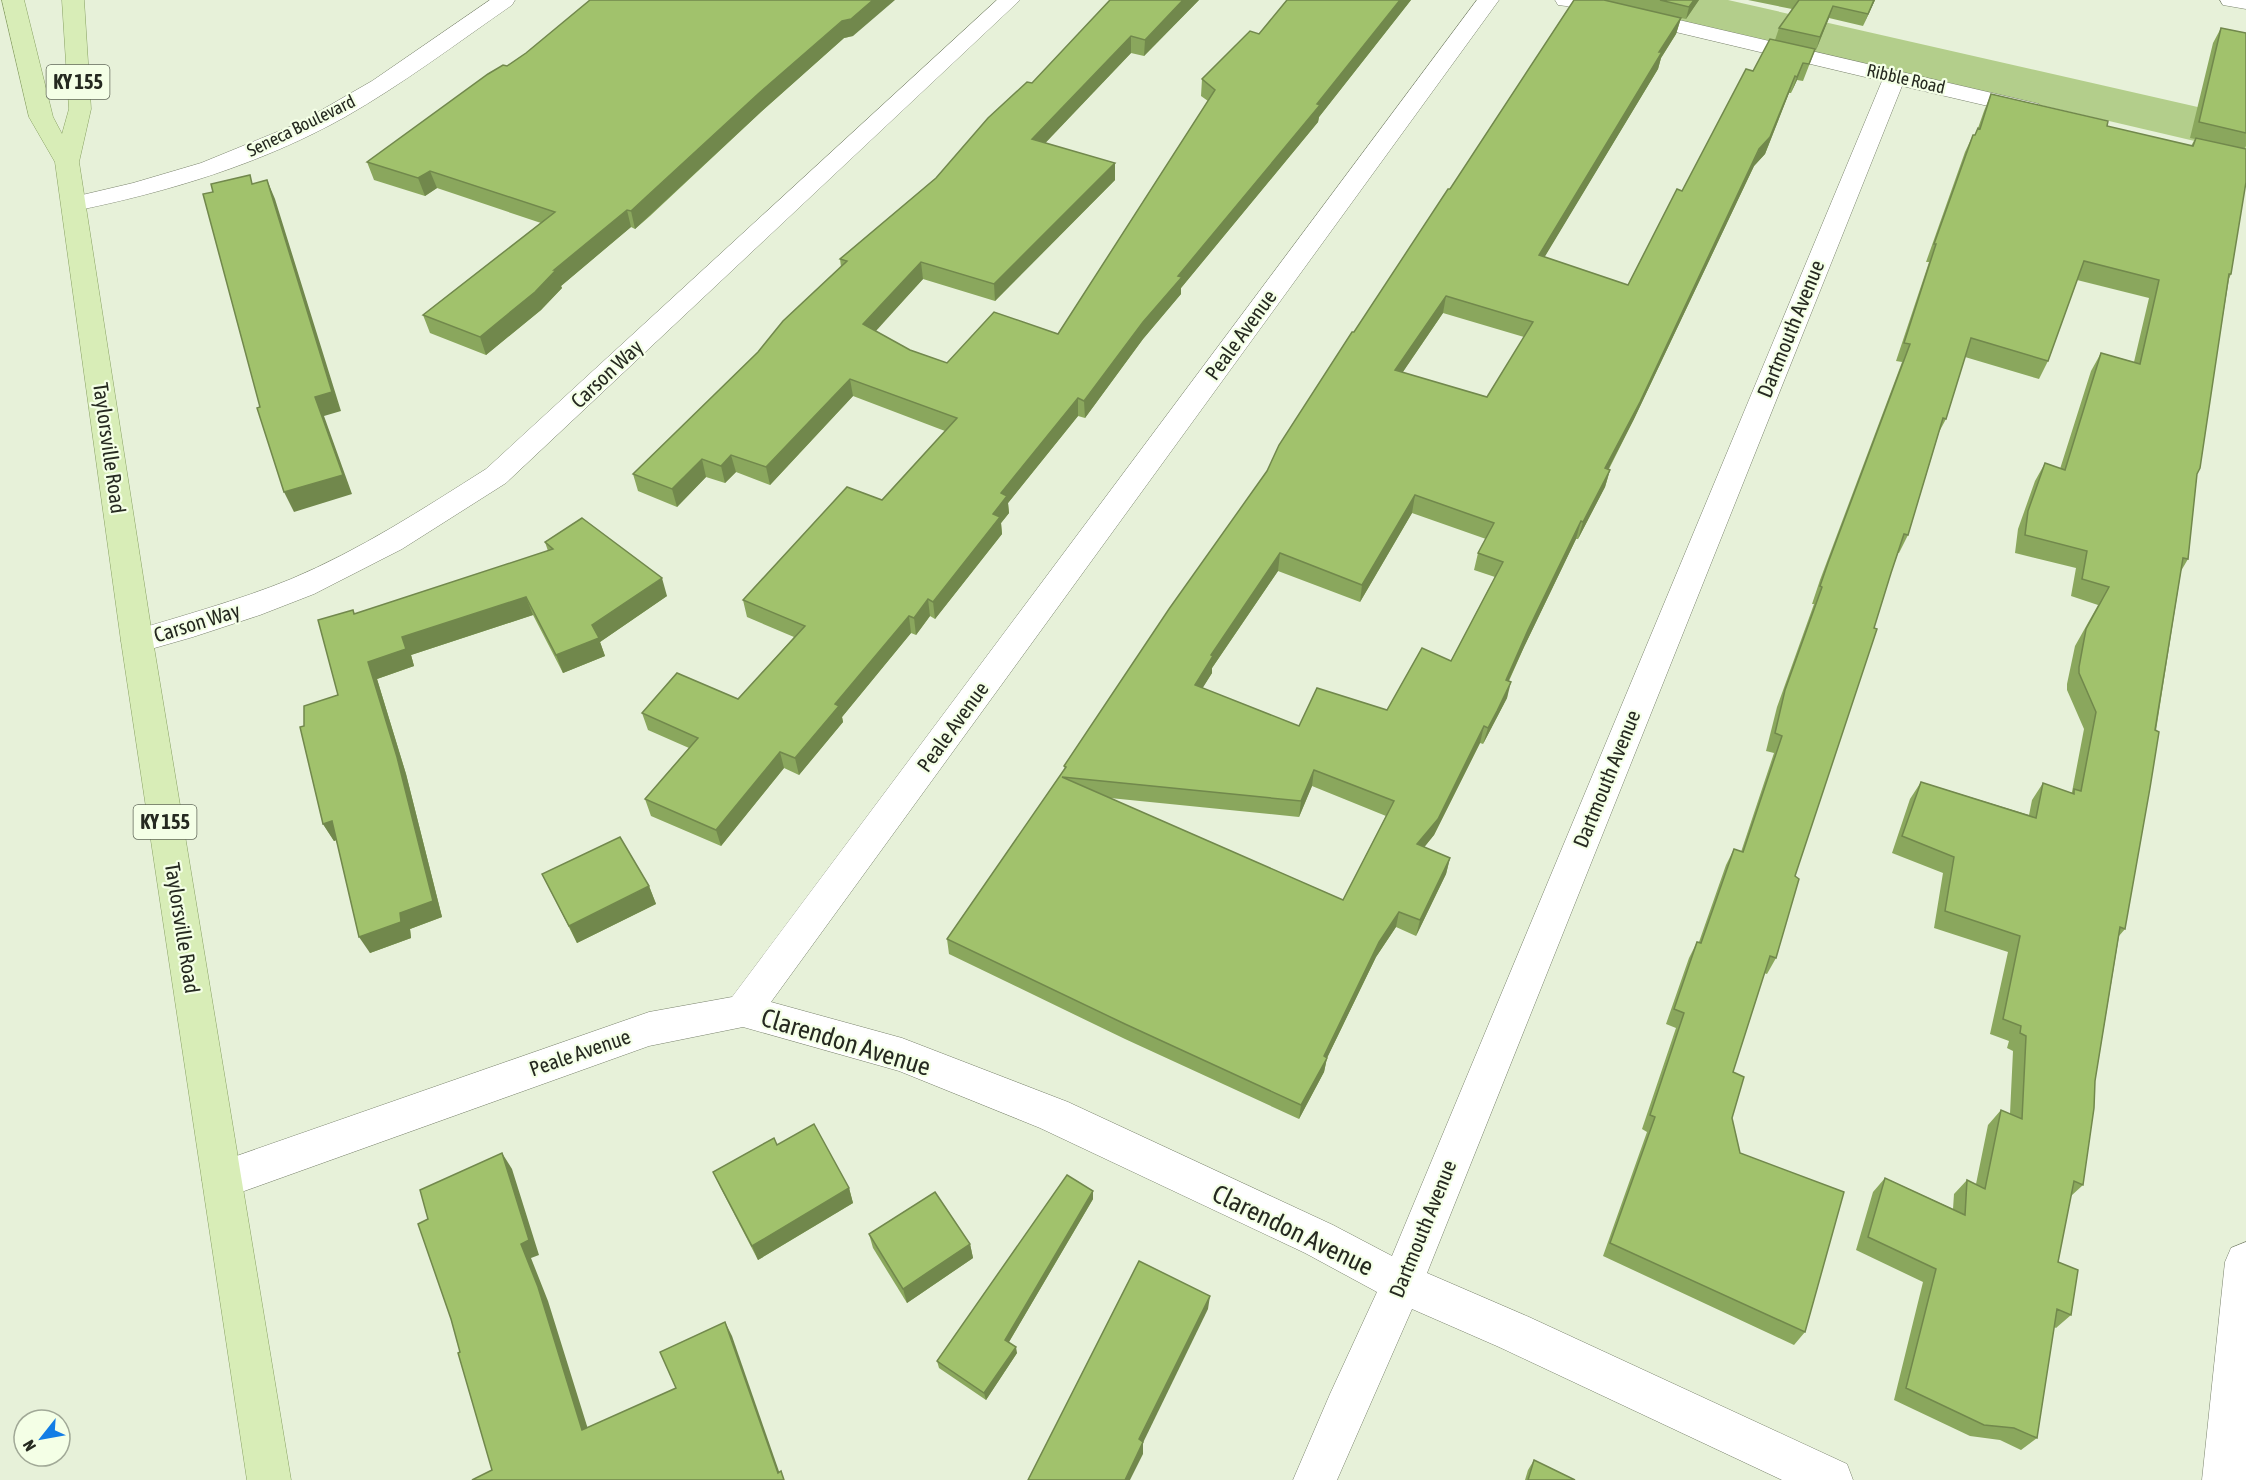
<svg xmlns="http://www.w3.org/2000/svg" width="2246" height="1480" viewBox="0 0 2246 1480" font-family="'Asap Condensed',sans-serif">
	<style>
		.green { fill: #b3ce8b }
		.lines { fill: none; stroke-linecap: round; stroke-linejoin: round }
		.minor-casing { stroke: #7a836d; stroke-width: 1 }
		.major-casing { stroke: #88a163; stroke-width: 1 }
		.minor { fill: #fff; fill-rule: evenodd }
		.major { fill: #d8edb7; fill-rule: evenodd }
		.wall { fill: #8aa75d; fill-rule: evenodd }
		.shaded-wall { fill: #71884c }
		.building { fill: #a1c26c; stroke: #71884c; stroke-width: 1.5; fill-rule: evenodd }
		.labels { text-anchor: middle; stroke-width: 4.5; stroke-linejoin: round; paint-order: stroke }
		.far-street-label { font-size: 18px; fill: #252920; stroke: #f4ffe6 }
		.shield { fill: #f4ffe6; stroke: #63695b; stroke-width: 1.5 }
		.shield-label { font-size: 20px; font-weight: bold; fill: #252920 }
		.street-label { font-size: 21px; fill: #252920; stroke: #f4ffe6 }
		.near-street-label { font-size: 26px; fill: #252920; stroke: #f4ffe6 }
	</style>
	<rect width="100%" height="100%" fill="#e7f1d9"/>
	<!-- green -->
	<path class="green" d="M1592,0H1728L2246,118V153Z"/>
	<g class="lines">
		<defs>
			<g id="minor">
				<path d="M490,0H515L512,5C457,43 403,84 345,117C261,164 168,192 74,211L65,209L62,204L65,199L133,183L201,163L299,123L372,81Z"/>
				<path d="M997,0H1020L506,483L402,549L314,594L260,615L193,637L137,653L126,649L121,641L126,633C181,616 237,601 291,579C360,550 423,509 486,469Z"/>
				<path d="M1477,0H1499L771,1002L902,1038L1068,1102L1333,1225L1392,1256L1882,81L1566,6L1558,5L1555,0H1593L2039,104L2042,109L2039,114L2031,116L1902,86L1427,1273L1529,1317L1847,1464L1853,1480H1782L1499,1347L1412,1309L1337,1480H1293L1330,1394L1377,1292L1305,1253L1040,1128L899,1071L743,1027L649,1046L222,1199L208,1193L202,1180L208,1167L222,1161L649,1012L732,997Z"/>
				<path d="M2220,0H2246V9L2223,5Z"/>
				<path d="M2246,1242V1480H2202L2225,1262L2231,1248Z"/>
			</g>
			<path id="major" d="M2,0H24L53,117L62,134L69,109L62,0H84L91,109L79,162L153,641L291,1480H247L121,641L55,162L29,117Z"/>
		</defs>
		<!-- minor casing -->
		<use href="#minor" class="minor-casing"/>
		<!-- major casing -->
		<use href="#major" class="major-casing"/>
		<!-- minor -->
		<use href="#minor" class="minor"/>
		<!-- major -->
		<use href="#major" class="major"/>
	</g>
	<!-- wall -->
	<g class="wall">
		<path d="M1110,0H1199L1144,56L1131,53L1045,143L1115,180L995,301L923,279L875,331L910,350L947,363L1058,334L1208,101L1201,96L1202,79L1259,34L1287,0H1411L1319,117L1318,122L1181,288V294L1143,339L1085,418L1078,416L1008,503L1009,513L1001,523L1002,534L935,619L930,616L916,635L911,633L842,717L843,722L799,775L784,768L721,846L651,816L645,799L689,748L648,730L642,713L738,699L794,637L747,617L743,600L882,500L945,431L853,396L770,485L736,472L725,483L706,477L677,507L638,491L633,474L758,352L841,267L840,259L936,178L1032,83Z"/>
		<path d="M1574,0H1699L1686,19L1681,18L1676,34L1661,58L1658,69L1544,257L1628,285L1682,191L1753,71L1775,40L1779,28L1792,9L1748,0H1875L1863,26L1829,18L1816,50H1815L1803,81L1797,80L1791,93H1789L1765,154L1754,166L1634,419L1609,469L1610,470L1605,487L1578,539H1576L1524,647L1509,681L1507,698L1483,744L1480,743L1434,835L1424,847L1450,858L1446,874L1416,936L1396,927L1376,957L1327,1058L1324,1072L1299,1119L1125,1039L949,954L947,939L1065,769L1064,766L1267,471L1354,332L1450,189ZM1443,313L1524,337L1487,397L1402,373ZM1412,513L1486,539L1478,553L1474,570L1495,577L1451,661L1387,710L1299,726L1202,688L1212,673V668L1278,571L1360,602ZM1312,786L1386,816L1343,900L1110,798L1299,817Z"/>
		<path d="M2221,28L2246,33V146L2244,149L2231,274L2229,279L2197,474L2188,559L2181,571L2125,929L2119,936L2095,1081L2083,1185L2071,1196L2058,1262L2071,1315L2056,1328L2054,1327L2037,1438L2021,1450L2000,1440L1970,1436L1894,1400L1923,1282L1856,1250L1873,1192L1885,1178L1953,1209L1954,1194L1967,1180L1976,1184L1988,1125L2001,1110L2010,1114L2013,1051L2007,1048L2009,1041L1990,1034L2008,952L1934,928L1943,873L1892,853L1910,799L1921,782L2029,815L2032,800L2043,783L2071,793L2072,792L2084,729L2067,690V684L2075,646L2098,605L2071,596L2076,568L2015,553L2018,529L2035,481L2045,463L2060,469L2091,371L2101,353L2134,362L2149,298L2077,280L2048,361L2039,379L1965,357L1946,419L1939,432L1908,535L1899,553H1898L1891,573L1795,876L1776,958L1767,974L1764,973L1733,1072L1732,1118L1740,1153L1805,1332L1794,1345L1603,1256L1647,1132L1642,1129L1676,1028L1666,1024L1689,958L1697,942H1699L1726,865L1734,849L1741,852L1774,753L1766,751L1777,707L1814,604H1812L1820,580L1902,362L1896,361L1929,262H1926L1965,152L1973,135H1975L1978,128L1984,111L1991,94L2107,126L2191,146L2195,139L2190,138L2213,43Z"/>
		<path d="M853,36L844,38L762,111L650,216L635,229L631,227L561,286L562,288L541,310L486,355L430,333L423,315L541,223L437,188L425,196L374,180L367,162L507,66Z"/>
		<path d="M545,542L667,596L600,642L605,656L563,673L533,615L411,655L414,666L377,679L406,774L442,917L410,929L411,938L370,953L336,840L334,841L323,824L304,726L338,695L353,610L355,614L548,551Z"/>
		<path d="M542,874L649,886L656,904L577,943Z"/>
		<path d="M777,1145L849,1188L853,1203L758,1260L720,1187L713,1172Z"/>
		<path d="M1093,1191V1199L1009,1342L1017,1353L986,1400L939,1368L937,1361Z"/>
		<path d="M869,1234L970,1244L973,1258L907,1303L873,1248Z"/>
		<path d="M1534,1460L1575,1480H1525L1528,1470Z"/>
	</g>
	<!-- shaded-wall -->
	<g class="shaded-wall">
		<path d="M873,0H895L853,36L844,38L762,111L635,229L631,211L758,94L842,21Z"/>
		<path d="M1183,0H1199L1144,56L1145,40Z"/>
		<path d="M1400,0H1411L1319,117L1318,122L1181,288V294L1143,339L1085,418L1084,401L1178,276Z"/>
		<path d="M1694,0H1699L1686,19L1689,7Z"/>
		<path d="M1874,0H1875L1863,26L1868,14Z"/>
		<path d="M1833,6L1829,18L1816,50L1820,37Z"/>
		<path d="M1681,18L1676,34L1661,58L1658,69L1535,273L1539,255L1659,52Z"/>
		<path d="M1131,36V53L1033,156L1032,139Z"/>
		<path d="M1803,63L1797,80L1791,93L1797,77Z"/>
		<path d="M1795,76L1789,93L1765,154L1754,166L1634,419L1600,485L1605,468Z"/>
		<path d="M1115,163V180L995,301L994,284Z"/>
		<path d="M430,171L437,188L425,196L418,178Z"/>
		<path d="M267,180L275,199L341,411L324,416L352,494L294,512L284,492L315,397Z"/>
		<path d="M627,210L631,227L561,286L562,288L541,310L486,355L480,337L554,270Z"/>
		<path d="M921,262L923,279L866,342L863,324Z"/>
		<path d="M1446,296L1443,313L1392,388L1395,370Z"/>
		<path d="M850,379L853,396L770,485L766,467Z"/>
		<path d="M1078,398V416L1008,503L1009,513L1001,523L1002,534L935,619L933,602L1001,493Z"/>
		<path d="M731,455L736,472L725,483L721,466Z"/>
		<path d="M702,459L706,477L677,507L672,489Z"/>
		<path d="M1610,470L1605,487L1578,539L1583,522Z"/>
		<path d="M1415,495L1412,513L1360,602L1362,585Z"/>
		<path d="M1581,521L1576,539L1524,647L1501,697L1506,680L1528,630Z"/>
		<path d="M1280,553L1278,571L1212,668V673L1194,702L1195,685L1211,655Z"/>
		<path d="M662,578L667,596L600,642L605,656L563,673L556,655L592,625Z"/>
		<path d="M526,597L533,615L411,655L414,666L377,679L406,774L442,917L410,929L411,938L370,953L359,937L368,662L402,637Z"/>
		<path d="M928,599L930,616L916,635L914,618Z"/>
		<path d="M909,616L911,633L842,717L843,722L799,775L795,758L835,704Z"/>
		<path d="M1511,682L1507,698L1483,744L1488,728Z"/>
		<path d="M1484,726L1480,743L1434,835L1414,860L1417,844Z"/>
		<path d="M780,752L784,768L721,846L716,830Z"/>
		<path d="M1314,770L1312,786L1299,817L1301,801Z"/>
		<path d="M332,821L342,838L334,841L323,824Z"/>
		<path d="M1450,858L1446,874L1416,936L1420,920Z"/>
		<path d="M649,886L656,904L577,943L569,926Z"/>
		<path d="M1399,912L1396,927L1376,957L1327,1058L1324,1072L1299,1119L1301,1105L1379,942Z"/>
		<path d="M502,1153L512,1169L539,1255L531,1258L548,1301L592,1442L582,1430L521,1244Z"/>
		<path d="M849,1188L853,1203L758,1260L752,1246Z"/>
		<path d="M1093,1191V1199L1006,1347L1005,1340Z"/>
		<path d="M970,1244L973,1258L907,1303L903,1289Z"/>
		<path d="M1210,1296L1208,1309L1139,1451V1439Z"/>
		<path d="M725,1322L732,1336L782,1480L778,1473Z"/>
		<path d="M1016,1347L1017,1353L986,1400L984,1393Z"/>
		<path d="M1143,1442V1454L1130,1480H1125Z"/>
	</g>
	<!-- building -->
	<g class="building">
		<path d="M590,0H873L851,19L842,21L758,94L645,198L631,211L627,210L554,270H556L535,292L480,337L423,315L555,212L430,171L418,178L367,162L488,74L503,65L507,66L526,53Z"/>
		<path d="M1110,0H1183L1145,40L1131,36L1032,139L1115,163L994,284L921,262L863,324L910,350L947,363L994,312L1058,334L1215,90L1202,79L1250,31L1259,34L1287,0H1400L1317,104L1320,105L1178,276L1182,277L1143,322L1084,401L1078,398L1001,493L1007,496L993,514L1000,517L933,602L928,599L914,618L909,616L835,704L839,706L795,758L780,752L716,830L645,799L698,738L642,713L677,673L738,699L805,626L743,600L847,487L882,500L957,418L850,379L766,467L731,455L721,466L702,459L672,489L633,474L758,352L783,321L847,261L840,259L936,178L988,118L1027,82L1032,83Z"/>
		<path d="M1574,0H1604L1681,18L1659,52H1662L1539,255L1628,285L1677,189L1682,191L1746,69L1753,71L1770,39L1815,49L1809,64L1803,63L1797,77L1795,76L1770,137L1759,149L1640,402L1605,468L1610,470L1583,522L1581,521L1528,630L1506,680L1511,682L1497,711L1488,728L1484,726L1438,819L1417,844L1450,858L1420,920L1399,912L1379,942L1324,1056L1327,1058L1301,1105L1125,1024L947,939L1066,767L1064,766L1169,609L1267,471L1279,445L1352,332H1354L1448,189H1450ZM1446,296L1533,322L1487,397L1395,370ZM1415,495L1494,523L1478,553L1503,562L1451,661L1422,648L1387,710L1317,688L1299,726L1195,685L1213,656L1211,655L1280,553L1362,585ZM1314,770L1394,801L1343,900L1062,777L1301,801Z"/>
		<path d="M1660,0H1694L1689,7Z"/>
		<path d="M1799,0H1874L1868,14L1833,6L1820,37L1779,28Z"/>
		<path d="M2221,28L2246,33V133L2199,122Z"/>
		<path d="M1991,94L2108,121L2107,126L2193,146L2196,138L2246,149V182L2231,274H2229L2200,468L2197,474L2188,559L2183,558L2155,730L2159,732L2150,788L2125,929L2120,927L2095,1081L2094,1108L2083,1185L2074,1181L2058,1262L2078,1270L2071,1315L2057,1309L2037,1438L2014,1428L1984,1425L1906,1388L1936,1269L1868,1237L1885,1178L1965,1215L1967,1180L1985,1189L2001,1110L2022,1119L2026,1036L2020,1033L2021,1026L2003,1019L2020,936L1945,911L1954,857L1902,836L1921,782L2036,818L2043,783L2074,794V789L2081,791L2096,712L2079,673V667L2086,629L2109,587L2082,579L2087,551L2025,535L2028,511L2045,463L2065,470L2101,353L2140,364L2159,280L2084,261L2048,361L1971,338L1946,419L1943,418L1908,535L1904,534L1891,573L1874,628L1877,629L1795,876L1799,879L1776,958L1770,956L1733,1072L1744,1077L1732,1118L1740,1153L1844,1192L1805,1332L1610,1243L1655,1117L1650,1115L1684,1013L1674,1009L1697,942L1701,943L1734,849L1743,852L1782,736L1775,733L1785,690L1822,587L1820,586L1828,563L1910,344L1904,343L1936,244H1934L1973,135H1975L1978,128L1980,129Z"/>
		<path d="M250,175L252,184L267,180L332,392L315,397L343,475L284,492L257,408L260,407L203,194L213,192L211,184Z"/>
		<path d="M582,518L662,578L592,625L599,638L556,655L526,597L402,637L406,649L368,662L397,757L433,901L400,913L401,922L359,937L332,821L323,824L300,727L304,726V706L338,695L318,620L353,610L354,614L553,549L545,542Z"/>
		<path d="M620,837L649,886L569,926L542,874Z"/>
		<path d="M814,1124L849,1188L752,1246L713,1172L774,1138L777,1145Z"/>
		<path d="M502,1153L529,1240L521,1244L538,1287L582,1430L676,1388L660,1352L725,1322L778,1473L781,1471L784,1480H472L492,1470L458,1353L460,1352L451,1319L418,1224L428,1219L420,1190Z"/>
		<path d="M1067,1175L1093,1191L1005,1340L1016,1347L984,1393L937,1361Z"/>
		<path d="M935,1192L970,1244L903,1289L869,1234Z"/>
		<path d="M1139,1261L1210,1296L1139,1439L1143,1442L1125,1480H1028Z"/>
		<path d="M1534,1460L1575,1480H1528Z"/>
	</g>
	<g class="labels">
		<!-- far-street labels -->
		<g class="far-street-label">
			<text transform="translate(1906 79) rotate(13)" y="6">Ribble Road</text>
			<text transform="translate(301 126) rotate(-26)" y="6">Seneca Boulevard</text>
		</g>
		<!-- shield labels -->
		<g class="shield">
			<rect x="46.5" y="65" width="63" height="34" rx="4.5"/>
			<rect x="133.5" y="805" width="63" height="34" rx="4.5"/>
		</g>
		<g class="shield-label">
			<text x="78" y="89">KY 155</text>
			<text x="165" y="829">KY 155</text>
		</g>
		<!-- street labels -->
		<g class="street-label">
			<text transform="translate(1791 329) rotate(-68)" y="7">Dartmouth Avenue</text>
			<text transform="translate(1241 335) rotate(-54)" y="7">Peale Avenue</text>
			<text transform="translate(607 374) rotate(-43)" y="7">Carson Way</text>
			<text transform="translate(109 448) rotate(82)" y="7">Taylorsville Road</text>
			<text transform="translate(197 623) rotate(-17)" y="7">Carson Way</text>
			<text transform="translate(953 727) rotate(-54)" y="7">Peale Avenue</text>
			<text transform="translate(1607 779) rotate(-68)" y="7">Dartmouth Avenue</text>
			<text transform="translate(182 928) rotate(81)" y="7">Taylorsville Road</text>
			<text transform="translate(580 1053) rotate(-19)" y="7">Peale Avenue</text>
			<text transform="translate(1423 1229) rotate(-68)" y="7">Dartmouth Avenue</text>
		</g>
		<!-- near-street labels -->
		<g class="near-street-label">
			<text transform="translate(846 1042) rotate(17)" y="9">Clarendon Avenue</text>
			<text transform="translate(1293 1230) rotate(26)" y="9">Clarendon Avenue</text>
		</g>
	</g>
	<!-- north arrow -->
	<g transform="translate(42 1438) rotate(239)"><circle r="28" fill="#f4ffe6" stroke="#a1a997" stroke-width="1.5"/>
	<path d="M0-4.5L10 22L0 15L-10 22Z" fill="#127de5"/>
	<text y="-9" font-size="16" font-weight="bold" text-anchor="middle" fill="#252920">N</text>
	</g>
</svg>
